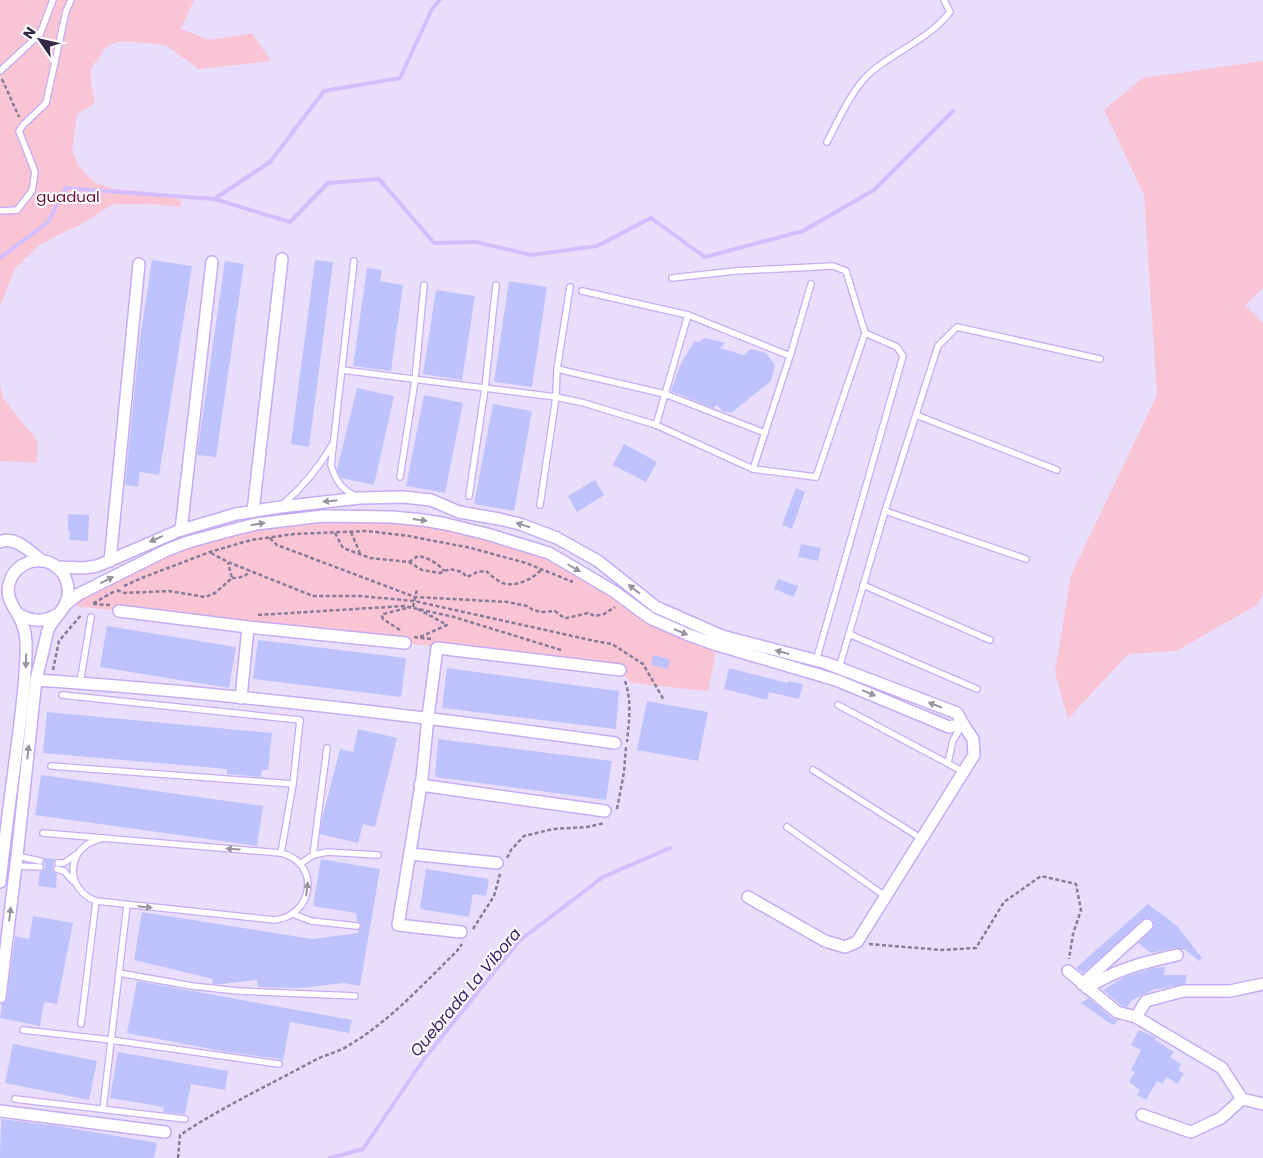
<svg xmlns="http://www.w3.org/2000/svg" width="1263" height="1158" viewBox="0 0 1263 1158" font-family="Poppins,sans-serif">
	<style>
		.green { fill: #f9c4d3 }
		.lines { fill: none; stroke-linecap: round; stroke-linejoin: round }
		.stream { stroke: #d4beff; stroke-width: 4 }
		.building { fill: #bec3fe }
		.service-casing { stroke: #c5acf3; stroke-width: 8 }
		.minor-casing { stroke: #c5acf3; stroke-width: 14 }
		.path { stroke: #867c99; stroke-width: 2.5; stroke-dasharray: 4 2.5; stroke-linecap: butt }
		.service { stroke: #fff; stroke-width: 5.5 }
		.minor { stroke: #fff; stroke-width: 11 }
		.oneway { fill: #9a94a2 }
		.labels { text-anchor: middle; stroke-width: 4; stroke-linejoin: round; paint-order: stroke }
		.park-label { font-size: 15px; fill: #661035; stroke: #fff }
		.water-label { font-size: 16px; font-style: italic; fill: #43226b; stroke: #fff }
	</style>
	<rect width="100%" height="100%" fill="#e8defc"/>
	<!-- green -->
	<g class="green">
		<path d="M0,0H194L181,29L209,40L252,33L271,61L199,69L165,45L122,41L108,45L91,68V82L95,103L77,114L72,150L78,165L94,182L114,189L161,193L182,201L180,207L151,204H113L79,226L66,231L40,245L15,268L0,307Z"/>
		<path d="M1263,61V288L1245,305L1263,323V593L1257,605L1176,651L1128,654L1068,719L1055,672L1071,575L1157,395L1144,195L1104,110L1143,78Z"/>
		<path d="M0,384L3,398L38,442L37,463L0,461Z"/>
		<path d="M392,517L532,547L650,618L717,645L708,691L631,683L619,670L405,643L65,605L144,561L256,524Z"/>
	</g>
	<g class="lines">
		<!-- stream -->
		<g class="stream">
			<path d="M214,199L290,222L328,183L379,179L434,243L476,242L531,255L597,246L651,218L705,257L803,231L874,190L953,111"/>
			<path d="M0,258L48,222L66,188L214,199L270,162L324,91L400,78L432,9L440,0"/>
			<path d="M330,1158L363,1149L424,1059L519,941L603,877L670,848"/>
		</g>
	</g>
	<!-- building -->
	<g class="building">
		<path d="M152,260L192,266L159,475L140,472L138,487L125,485L139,346Z"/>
		<path d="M315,260L333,262L309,447L291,444Z"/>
		<path d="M225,261L244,264L216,457L197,455Z"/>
		<path d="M367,268L382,270L380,281L403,285L391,371L353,366Z"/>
		<path d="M509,281L547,287L532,387L494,382Z"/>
		<path d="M436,290L475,296L462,380L423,374Z"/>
		<path d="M705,338L725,343L720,348L744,355L751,349L766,353L775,365L771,381L731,413L722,411L717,405L713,408L671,391L681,363L695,341L699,342Z"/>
		<path d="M357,388L394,396L374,485L341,478L337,470Z"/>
		<path d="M424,395L463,403L445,493L406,486Z"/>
		<path d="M493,404L532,411L514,511L474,504Z"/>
		<path d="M624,444L657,462L646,482L613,465Z"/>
		<path d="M595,480L604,495L577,512L568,496Z"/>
		<path d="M796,488L805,492L792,529L782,525Z"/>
		<path d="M68,514L89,515L88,541L69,540L70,531H68Z"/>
		<path d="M801,544L821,548L818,561L798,557Z"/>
		<path d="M778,579L798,586L794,597L774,589Z"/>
		<path d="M107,626L236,647L229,688L100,667Z"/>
		<path d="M258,640L406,658L401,697L253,679Z"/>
		<path d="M653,655L670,659L668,669L651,665Z"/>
		<path d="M447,668L619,691L616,729L442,708Z"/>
		<path d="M729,668L788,683V681L803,684L799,699L769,692L767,700L724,689Z"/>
		<path d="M647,701L708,712L698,761L637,750Z"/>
		<path d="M47,712L272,733L268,770H262L261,777L227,774V769L43,753Z"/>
		<path d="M358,729L397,738L375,827L363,824L358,843L320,834L322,819L340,749L353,752Z"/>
		<path d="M438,739L612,761L606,800L435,777Z"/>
		<path d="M41,775L263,806L257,846L35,815Z"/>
		<path d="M44,858L56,859L54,861L52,870L57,874L56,888L38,886L40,872L43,871L45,868Z"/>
		<path d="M321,859L380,869L360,986L344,983L300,988L258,987L257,980L222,984H212L213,979L134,960L142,912L312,939L358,933V931L362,926L360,923L357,921L356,913L313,906Z"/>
		<path d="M426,869L489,879L486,896L473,894L469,917L420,909Z"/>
		<path d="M1148,904L1177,926L1202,958L1199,961L1184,949L1183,950L1175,948L1151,953L1138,943L1124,956L1154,928L1153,920L1146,918L1083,973L1076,968Z"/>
		<path d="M33,916L73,923L57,1004L44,1002L40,1026L0,1018L2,1004L6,1002L7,998L15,936L29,939Z"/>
		<path d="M1165,967L1164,975H1187L1185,984L1152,990L1131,1001L1127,1007L1121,1005L1103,990L1125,977L1154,968Z"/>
		<path d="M137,981L352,1020L349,1033L290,1022L283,1061L280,1059L227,1052L127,1033Z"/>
		<path d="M1089,998L1112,1018L1118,1020L1114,1025L1108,1022L1081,1003Z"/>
		<path d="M1139,1030L1156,1038L1155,1040L1174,1052L1170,1057L1181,1064L1178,1070L1184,1074L1177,1084L1167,1077L1162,1084L1157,1081L1146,1100L1137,1095L1140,1090L1129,1082L1135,1072L1131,1070L1141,1050L1131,1045Z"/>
		<path d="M13,1044L97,1061L89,1100L5,1083Z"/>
		<path d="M118,1052L228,1071L225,1090L191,1084L185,1114L163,1112L164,1107L110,1098Z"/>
		<path d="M1,1119L58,1126L157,1143L154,1158H0Z"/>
	</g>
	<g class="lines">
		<defs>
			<g id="service">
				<path d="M0,71L40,34L53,0"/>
				<path d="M827,142C838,121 852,89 870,73C895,51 929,39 950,12L944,0"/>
				<path d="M0,211L17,210L32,191L35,172L19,131L23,125L46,103L66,11L71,0"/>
				<path d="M354,261L331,465C335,480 342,490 356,496"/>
				<path d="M672,278L735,271L833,266L846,271L865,333L897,347L903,356L816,661"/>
				<path d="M582,291L688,315L790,356"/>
				<path d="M557,369L665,394L765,433"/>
				<path d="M342,370L556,397L584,403L656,425L753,469L816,477L865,333"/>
				<path d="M916,415L1057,470"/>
				<path d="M656,425L688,315"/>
				<path d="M753,469L790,356L811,284"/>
				<path d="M400,477L415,380L424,285"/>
				<path d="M469,496L485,388L496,285"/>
				<path d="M282,505C302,488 318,469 332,445"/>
				<path d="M540,505L556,397L557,369L570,287"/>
				<path d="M885,511L1026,559"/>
				<path d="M863,585L990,640"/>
				<path d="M849,634L977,689"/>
				<path d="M839,668L885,511L938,346L957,327L1100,359"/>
				<path d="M80,683L91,617"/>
				<path d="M62,695L300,720L293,784L281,853"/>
				<path d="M838,705L964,772"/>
				<path d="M948,763L953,740L962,726"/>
				<path d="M51,766L293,784"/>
				<path d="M813,770L922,839"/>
				<path d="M787,827L885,896"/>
				<path d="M43,833L281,853C321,863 314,915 275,920L96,901C64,889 66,847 100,839"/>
				<path d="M313,855L327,748"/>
				<path d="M17,856L40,861"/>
				<path d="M58,863H64L77,854"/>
				<path d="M300,864L313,855L327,852L378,855"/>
				<path d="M16,866L40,867"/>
				<path d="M57,869L64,871L73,881"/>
				<path d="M293,914L311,921L357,926"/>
				<path d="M119,973L192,986L238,991L355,996"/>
				<path d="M81,1024L96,901"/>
				<path d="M23,1030L111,1040L279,1064"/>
				<path d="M15,1099L185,1119"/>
				<path d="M103,1109L127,905"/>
			</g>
			<g id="minor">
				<path d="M253,511L282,259"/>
				<path d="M181,530L212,262"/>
				<path d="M0,542C15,535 31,552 42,561"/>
				<path d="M110,561L139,264"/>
				<path d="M56,567L84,568L97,566L178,531L236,514L280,507L360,498L403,497L431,500L459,512L499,519L520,524L557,538L598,561L656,607L722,636L826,663L957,713L963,724L949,727L836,680L717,645L689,635L650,618L615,592L549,553L487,534L446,524L423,520L392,517L323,516L256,524L236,529L188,542L167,550L79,594L65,605"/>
				<path d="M119,611L248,627L405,643"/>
				<path d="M18,614C31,621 42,623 56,615"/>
				<path d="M36,680C230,693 423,716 615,743"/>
				<path d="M241,698L248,627"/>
				<path d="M420,785L605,811"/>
				<path d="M410,854L497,863"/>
				<path d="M0,882C5,837 11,792 17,747C21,716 25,686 26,656C26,646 27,636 23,626C18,610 3,599 10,581C16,563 38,555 54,565C67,573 72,591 65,605C60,614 52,620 48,630L36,680L17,856L0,997"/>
				<path d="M748,897L825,941L845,947L857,942L974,755L973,739L963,724"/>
				<path d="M461,932L398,925L422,779L428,717L437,648L620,670"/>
				<path d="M1068,971L1117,1012L1136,1017L1222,1068L1242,1099L1263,1104"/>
				<path d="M1082,984L1147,925"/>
				<path d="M1087,988C1117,969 1142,963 1177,955"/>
				<path d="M1136,1017L1146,1001L1183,991H1230L1263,984"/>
				<path d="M0,1111L165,1132"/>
				<path d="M1142,1115L1191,1132L1221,1118L1242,1099"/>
			</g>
		</defs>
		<!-- service casing -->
		<use href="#service" class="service-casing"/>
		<!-- minor casing -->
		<use href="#minor" class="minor-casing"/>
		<!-- path -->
		<g class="path">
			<path d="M2,79L19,117"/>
			<path d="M351,532L360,553"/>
			<path d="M335,533L343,548L370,558L409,562L422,570L440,573L450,569L462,572L467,577L477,572L486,571C492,576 499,583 506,584C519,586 534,578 542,569"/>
			<path d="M270,538L277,545L415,597L508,602L527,606L533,610L541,612L555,611L564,618H567L588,613L595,616L604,614L615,607"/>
			<path d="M211,553L228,562L313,596H360L414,601L595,641L612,644L643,664L664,700"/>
			<path d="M409,562L418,556C427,557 439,564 444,571"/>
			<path d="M232,578C240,578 245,577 250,571"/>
			<path d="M124,586L144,577L210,552L251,540L294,534L367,531L409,536L471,548L526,563L573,582"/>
			<path d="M117,590L124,593L169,591L205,597L215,593L232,578L228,563"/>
			<path d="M110,605L92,604L115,591"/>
			<path d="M413,607L417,589"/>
			<path d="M418,609L447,625L420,637"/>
			<path d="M258,615L404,606L454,617L561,650"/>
			<path d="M400,630L383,619L382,616L383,614L411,607"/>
			<path d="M414,637L431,639"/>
			<path d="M53,670L59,641L82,614"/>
			<path d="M625,681C632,701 629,721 627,742"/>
			<path d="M617,809L624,772L626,747"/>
			<path d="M507,858L511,850L524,836L553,829L587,827L605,823"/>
			<path d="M473,929L494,896L500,874"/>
			<path d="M869,944L942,950L976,948L1004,902L1041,876L1076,884L1081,910L1073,934L1069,959"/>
			<path d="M178,1158L180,1135C224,1106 271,1084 317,1059C328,1054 341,1051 351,1044C391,1020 424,983 457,951L462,944"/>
		</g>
		<!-- service -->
		<use href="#service" class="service"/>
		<!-- minor -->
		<use href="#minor" class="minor"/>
	</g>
	<!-- one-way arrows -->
	<defs><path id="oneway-solid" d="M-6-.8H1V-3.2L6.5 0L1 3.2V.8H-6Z" transform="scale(1.25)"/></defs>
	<g class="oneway">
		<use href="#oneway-solid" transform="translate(330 501) rotate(174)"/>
		<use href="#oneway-solid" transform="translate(420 520) rotate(7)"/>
		<use href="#oneway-solid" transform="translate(258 524) rotate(-9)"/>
		<use href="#oneway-solid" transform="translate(523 525) rotate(-162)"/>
		<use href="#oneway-solid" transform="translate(156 539) rotate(156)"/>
		<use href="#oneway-solid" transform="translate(574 568) rotate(30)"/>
		<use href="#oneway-solid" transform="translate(107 580) rotate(-27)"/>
		<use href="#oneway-solid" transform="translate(634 589) rotate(-142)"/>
		<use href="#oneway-solid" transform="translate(681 632) rotate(23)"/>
		<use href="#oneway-solid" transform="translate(782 652) rotate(-165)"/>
		<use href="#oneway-solid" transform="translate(26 661) rotate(91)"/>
		<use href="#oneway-solid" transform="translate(869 693) rotate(23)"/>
		<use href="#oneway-solid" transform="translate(935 705) rotate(-159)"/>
		<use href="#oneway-solid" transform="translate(28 752) rotate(-84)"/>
		<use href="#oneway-solid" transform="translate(233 849) rotate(-176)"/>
		<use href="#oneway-solid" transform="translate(307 889) rotate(-83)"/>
		<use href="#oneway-solid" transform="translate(145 907) rotate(6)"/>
		<use href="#oneway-solid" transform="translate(10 914) rotate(-83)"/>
	</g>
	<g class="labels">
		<!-- park labels -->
		<g class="park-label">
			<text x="68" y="202">guadual</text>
		</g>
		<!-- water labels -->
		<g class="water-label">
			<text transform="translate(465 992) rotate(-50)" y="6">Quebrada La Vibora</text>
		</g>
	</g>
	<!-- north arrow -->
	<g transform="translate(40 40) rotate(304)" stroke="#ffffff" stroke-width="4" paint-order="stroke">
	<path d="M0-4L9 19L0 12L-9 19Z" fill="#342a46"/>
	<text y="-8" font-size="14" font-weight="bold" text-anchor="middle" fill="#342a46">N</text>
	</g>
</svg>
